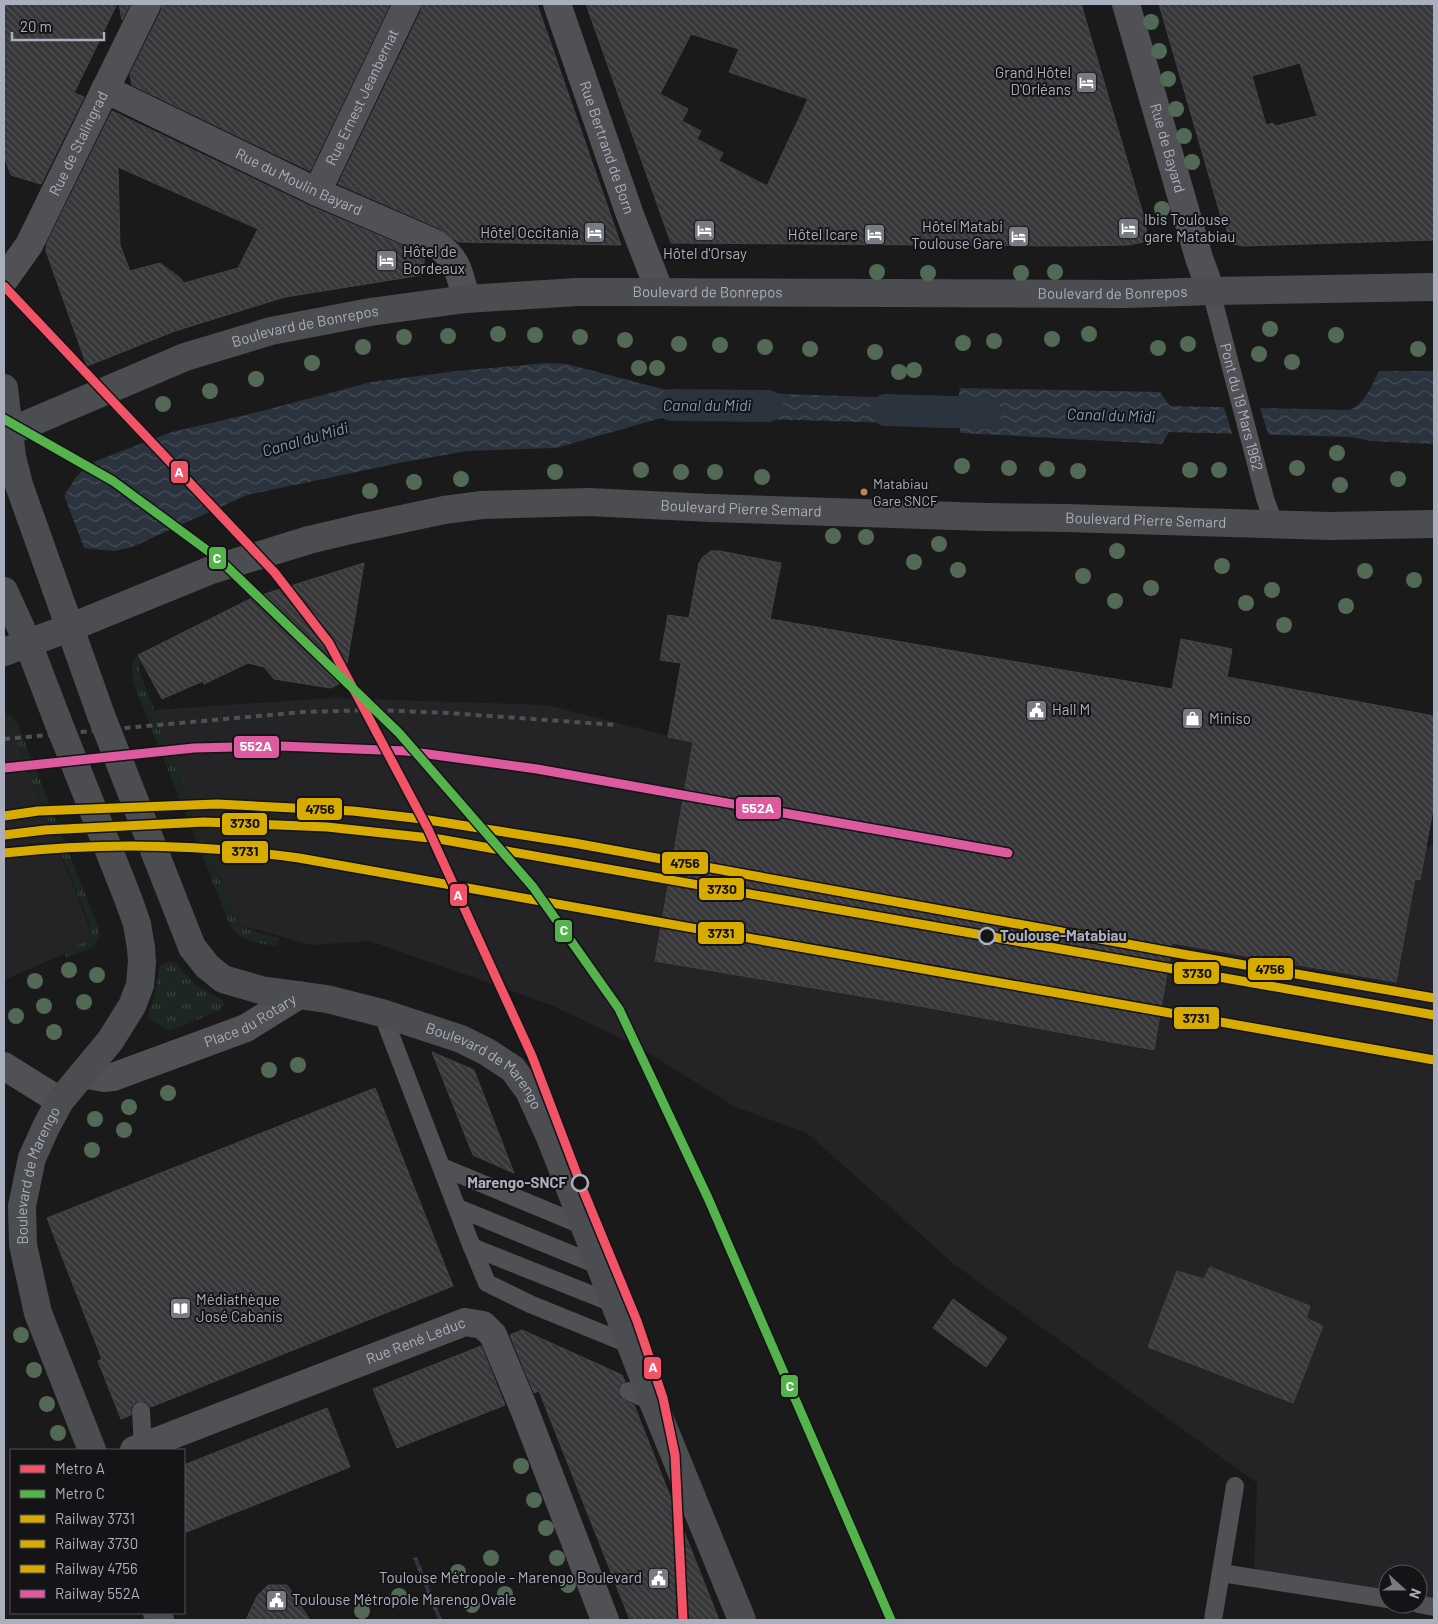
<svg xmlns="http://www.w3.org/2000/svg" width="1438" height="1624" viewBox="0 0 1438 1624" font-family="Barlow,sans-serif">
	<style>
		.built { fill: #242427 }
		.grass { fill: url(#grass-tufts) }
		.water { fill: url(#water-waves) }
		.pier { fill: #1a1a1b }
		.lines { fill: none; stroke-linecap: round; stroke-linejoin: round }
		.canal { stroke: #2b333e; stroke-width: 32 }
		.building { fill: url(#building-back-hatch); stroke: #434447; fill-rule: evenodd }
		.service { stroke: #505055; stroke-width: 18 }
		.minor { stroke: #505055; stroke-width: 28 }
		.tertiary { stroke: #505055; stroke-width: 28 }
		.primary { stroke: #4c4d51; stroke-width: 28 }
		.rail { stroke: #4f5053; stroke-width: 4; stroke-dasharray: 6 5; stroke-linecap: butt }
		.primary-bridge { stroke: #4c4d51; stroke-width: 28 }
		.rail-1-casing { stroke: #141417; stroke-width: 12 }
		.rail-2-casing { stroke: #141417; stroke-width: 12 }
		.rail-3-casing { stroke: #141417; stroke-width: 12 }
		.rail-4-casing { stroke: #141417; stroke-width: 12 }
		.rail-1 { stroke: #d8ab00; stroke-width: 9 }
		.rail-2 { stroke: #d8ab00; stroke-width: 9 }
		.rail-3 { stroke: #d8ab00; stroke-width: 9 }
		.rail-4 { stroke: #de5a9f; stroke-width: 9 }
		.metro-1-casing { stroke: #141417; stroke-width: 12 }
		.metro-2-casing { stroke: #141417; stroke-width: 12 }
		.metro-1 { stroke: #f25366; stroke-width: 9 }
		.metro-2 { stroke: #54b34b; stroke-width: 9 }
		.tree { fill: #526956 }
		.bus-dot { fill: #b6815c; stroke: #141417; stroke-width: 2 }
		.stop-dot { fill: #141417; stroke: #abaebc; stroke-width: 2.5 }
		.labels { text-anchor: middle; stroke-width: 4; stroke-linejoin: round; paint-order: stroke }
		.bus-label { font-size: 14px; fill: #abaebc; stroke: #141417; text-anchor: start }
		.poi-label { font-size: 15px; fill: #abaebc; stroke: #141417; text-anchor: start }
		.street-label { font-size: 15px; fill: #abaebc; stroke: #141417 }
		.stop-label { font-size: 15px; font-weight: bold; fill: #abaebc; stroke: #141417; text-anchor: start }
		.water-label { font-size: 16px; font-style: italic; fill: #7f98ba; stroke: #141417 }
		.line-badge { stroke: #141417; stroke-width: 2 }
		.badge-label { font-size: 14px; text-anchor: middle; font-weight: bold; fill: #fff }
		.pale-badge-label { font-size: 14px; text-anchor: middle; font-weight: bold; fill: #111 }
	</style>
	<defs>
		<pattern id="grass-tufts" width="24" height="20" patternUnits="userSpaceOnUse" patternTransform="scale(1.25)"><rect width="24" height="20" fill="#1d2620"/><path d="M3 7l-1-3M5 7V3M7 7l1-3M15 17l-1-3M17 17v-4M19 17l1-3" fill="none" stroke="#3b433e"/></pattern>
		<pattern id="water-waves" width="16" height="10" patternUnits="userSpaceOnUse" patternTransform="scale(1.25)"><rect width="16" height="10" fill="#2b333e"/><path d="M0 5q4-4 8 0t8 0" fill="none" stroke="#474e58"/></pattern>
		<pattern id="building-back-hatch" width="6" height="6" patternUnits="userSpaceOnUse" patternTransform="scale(1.25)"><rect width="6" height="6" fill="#373739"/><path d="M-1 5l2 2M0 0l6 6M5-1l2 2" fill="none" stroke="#515154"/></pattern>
	</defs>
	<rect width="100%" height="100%" fill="#1a1a1b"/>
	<!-- built -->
	<g class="built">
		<path d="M332,698L547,705L693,742L1420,880L1426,849L1434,843V1602L1418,1600V1574H1388V1595L1254,1574L1257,1483L955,1265L807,1133L735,1107L639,1047L551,1005L370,941L311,945L243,926L238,922L233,910L154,710Z"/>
		<path d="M4,720L8,723L12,731L90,929L89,938L87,941L64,950V954L4,980Z"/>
	</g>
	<!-- grass -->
	<g class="grass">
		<path d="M136,656L141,660L139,669L141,676L238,922L247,929L280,938L277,946C259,943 239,942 230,925L135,687C132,676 130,666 136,656Z"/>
		<path d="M4,712L11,716L17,722L98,926C102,950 84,951 66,957L64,950L87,941L90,933V925L12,731L8,723L4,720Z"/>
		<path d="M169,961L177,964L196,985L223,1000L224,1005L221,1010L170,1031L147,1017L155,994L159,969L161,965Z"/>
	</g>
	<!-- water -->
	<g class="water">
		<path d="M547,363L567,364L670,391H721L717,405L721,419L665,417L556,448L467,451L399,463L247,495L132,547L115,551L83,548L64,496L76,477L85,468L96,461L172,432L258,412L371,382L457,371Z"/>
		<path d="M1379,371H1434V444L1370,441L1351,437L1169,432L1162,444L961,433L959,426H943L940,412L944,399L958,400L960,388L1160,392L1170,406L1349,410C1365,404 1372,385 1379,371Z"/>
		<path d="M728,392L926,399L928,395L938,397L932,411L938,428L926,427V424L728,418L723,405Z"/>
		<path d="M417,1557L442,1620H438L413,1558Z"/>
	</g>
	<!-- pier -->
	<g class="pier">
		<path d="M1223,404L1259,405L1269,437L1233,436Z"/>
		<path d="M63,493L85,550L4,581V516Z"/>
	</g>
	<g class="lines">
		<!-- canal -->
		<g class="canal">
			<path d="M672,405L767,406"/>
			<path d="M886,410L985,413"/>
		</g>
	</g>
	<!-- building -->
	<g class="building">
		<path d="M4,4H117L74,93L84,97L41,184L11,175L4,156Z"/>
		<path d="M119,4H130L122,20Z"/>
		<path d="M162,4H390L310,171L132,85L130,74L161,11Z"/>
		<path d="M422,4H537L621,245L458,242L441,229L338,184L421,11Z"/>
		<path d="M586,4H1081L1146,224L1147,241L1129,245L1072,246L671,243ZM691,34L739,49L729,72L808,99L767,186L719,161L723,153L697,139L701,131L682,121L688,109L660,94Z"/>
		<path d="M1159,4H1434V240L1242,246L1230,243L1226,226L1223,224L1217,203ZM1300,63L1317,116L1275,126L1273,123L1266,125L1252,76Z"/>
		<path d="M112,111L310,206L425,255L422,275L285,297L175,331L87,366L46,251L47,243ZM118,167L258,229L238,268L184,283L179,277L160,263L130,271L120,245Z"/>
		<path d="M711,551H720L781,563L770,619L1172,689L1181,639L1232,649L1227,677L1434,716V804L1420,880L1415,879L1396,982L1172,943L1154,1050L925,1007L655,961L693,742L668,737L681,663L660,660L668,615L689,618L699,563L703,557Z"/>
		<path d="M364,563L344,681L331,688L274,679L264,667L248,663L204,684L203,681L162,699L138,655L252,598Z"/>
		<path d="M432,1052L474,1070L514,1173L473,1155Z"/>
		<path d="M375,1088L453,1286L151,1407L145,1401L136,1402L131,1407V1415L121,1419L98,1361L102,1359L47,1218Z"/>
		<path d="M1210,1267L1310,1306L1306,1318L1323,1326L1293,1403L1148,1347L1177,1271L1204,1279Z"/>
		<path d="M953,1299L1007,1338L986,1367L933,1328Z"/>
		<path d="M522,1330L622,1375L625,1381L618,1387L619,1397L634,1405L719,1620H630L539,1391L534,1393L510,1335Z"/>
		<path d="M481,1346L505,1405L397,1448L373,1389Z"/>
		<path d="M327,1408L350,1467L184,1533V1465Z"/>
		<path d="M268,1585H287L310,1620H246L257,1596Z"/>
	</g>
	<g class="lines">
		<!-- service -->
		<g class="service">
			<path id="s1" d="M1211,291L1265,498L1274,524"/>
			<path d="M382,1013L470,1242L487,1283L530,1304L631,1345"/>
			<path d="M442,1167L584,1226"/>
			<path d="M458,1208L600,1266"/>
			<path d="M472,1247L615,1304"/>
			<path d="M628,1391L653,1402"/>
			<path d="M141,1411L143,1447"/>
			<path d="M1221,1573L1388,1599"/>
			<path d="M1418,1604L1434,1607"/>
			<path d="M1213,1620L1235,1486"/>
		</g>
		<!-- minor -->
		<g class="minor">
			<path id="s2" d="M557,4L630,215L660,292"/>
			<path id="s3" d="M105,89L317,192L435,243C459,261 459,271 466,299"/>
			<path id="s4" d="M317,192L407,4"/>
			<path id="s5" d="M4,280L29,245L147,4"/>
			<path d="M4,1066L60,1101"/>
			<path id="s6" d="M83,1074L104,1078L113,1077L246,1028L299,995"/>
			<path id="s7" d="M134,1450L465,1322L483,1325L493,1335L524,1409L605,1620"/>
		</g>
		<!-- tertiary -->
		<path class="tertiary" id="s8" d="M1126,4L1199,258L1211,291"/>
		<!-- primary -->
		<g class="primary">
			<path d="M4,388L12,457L19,485L101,715"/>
			<path id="s9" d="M4,434L185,357L271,331L370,312L466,299L577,292H620L1128,294L1211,291L1434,287"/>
			<path d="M4,591L28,643L57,719"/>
			<path id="s10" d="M4,652L69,628L211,570L309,540L355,529L444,510L482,505L589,502L711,508L986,517L1066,518L1330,526L1434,524"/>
			<path id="s11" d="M192,947L207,966L223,979L261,990L327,999L382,1013L461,1039L487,1052L513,1069L529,1091L550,1137L653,1402L742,1620"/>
			<path id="s12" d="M92,1450L38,1313L23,1245L22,1206L32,1158L46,1127L60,1101L110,1041L132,1006L140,985L142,962L141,948"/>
			<path d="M157,1613L160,1620"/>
		</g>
		<!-- rail -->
		<path class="rail" d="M4,739L302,712L373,710L448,713L617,725"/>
		<!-- primary-bridge -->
		<g class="primary-bridge">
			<path d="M101,715L192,947"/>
			<path d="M57,719L129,901L137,924L141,948"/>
		</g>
		<defs>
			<path id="rail-1" d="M4,853C103,842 201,844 299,858L1434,1060"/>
			<path id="rail-2" d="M4,835L45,830L204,822L327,827L439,839L1434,1015"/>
			<path id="rail-3" d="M4,816L38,811L217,804L353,811L422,819L574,843L1182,954L1434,998"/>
			<path id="rail-4" d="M4,768L194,748L280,746L406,751L537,769L1008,853"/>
		</defs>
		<!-- rail-1 casing -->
		<use href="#rail-1" class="rail-1-casing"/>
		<!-- rail-2 casing -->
		<use href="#rail-2" class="rail-2-casing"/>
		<!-- rail-3 casing -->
		<use href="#rail-3" class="rail-3-casing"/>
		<!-- rail-4 casing -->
		<use href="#rail-4" class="rail-4-casing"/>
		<!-- rail-1 -->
		<use href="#rail-1" class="rail-1"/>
		<!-- rail-2 -->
		<use href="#rail-2" class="rail-2"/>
		<!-- rail-3 -->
		<use href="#rail-3" class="rail-3"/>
		<!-- rail-4 -->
		<use href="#rail-4" class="rail-4"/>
		<defs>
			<path id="metro-1" d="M4,286L275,573L329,643L428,829L532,1056L583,1190L637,1321L663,1398L675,1455L683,1620"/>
			<path id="metro-2" d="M4,419L113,481L219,559L399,733L533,887L619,1009L708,1198L891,1620"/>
		</defs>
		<!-- metro-1 casing -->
		<use href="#metro-1" class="metro-1-casing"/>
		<!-- metro-2 casing -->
		<use href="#metro-2" class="metro-2-casing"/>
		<!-- metro-1 -->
		<use href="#metro-1" class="metro-1"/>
		<!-- metro-2 -->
		<use href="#metro-2" class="metro-2"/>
	</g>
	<!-- trees -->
	<g class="tree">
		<circle cx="1151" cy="22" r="8"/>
		<circle cx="1159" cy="51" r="8"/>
		<circle cx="1168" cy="79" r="8"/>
		<circle cx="1176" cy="109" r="8"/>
		<circle cx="1184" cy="136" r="8"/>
		<circle cx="1192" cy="162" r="8"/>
		<circle cx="1162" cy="209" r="8"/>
		<circle cx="877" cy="272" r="8"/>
		<circle cx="1055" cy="272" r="8"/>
		<circle cx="928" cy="273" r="8"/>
		<circle cx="1021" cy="273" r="8"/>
		<circle cx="1270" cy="329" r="8"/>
		<circle cx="498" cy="334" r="8"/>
		<circle cx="1089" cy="334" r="8"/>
		<circle cx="535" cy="335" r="8"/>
		<circle cx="1336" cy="335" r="8"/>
		<circle cx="448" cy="336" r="8"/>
		<circle cx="404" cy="337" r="8"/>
		<circle cx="580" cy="337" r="8"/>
		<circle cx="1052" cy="339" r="8"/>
		<circle cx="625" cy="340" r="8"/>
		<circle cx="994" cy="341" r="8"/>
		<circle cx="963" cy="343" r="8"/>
		<circle cx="679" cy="344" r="8"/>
		<circle cx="1188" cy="344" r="8"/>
		<circle cx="720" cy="345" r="8"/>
		<circle cx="363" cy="347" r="8"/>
		<circle cx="765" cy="347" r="8"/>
		<circle cx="1158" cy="348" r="8"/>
		<circle cx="810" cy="349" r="8"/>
		<circle cx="1418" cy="349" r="8"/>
		<circle cx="875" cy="352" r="8"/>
		<circle cx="1259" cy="354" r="8"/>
		<circle cx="1292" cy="362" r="8"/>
		<circle cx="312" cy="363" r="8"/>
		<circle cx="639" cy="368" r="8"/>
		<circle cx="657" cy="368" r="8"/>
		<circle cx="914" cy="370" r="8"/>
		<circle cx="899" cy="372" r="8"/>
		<circle cx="256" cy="379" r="8"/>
		<circle cx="210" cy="391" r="8"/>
		<circle cx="163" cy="404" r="8"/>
		<circle cx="1337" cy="453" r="8"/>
		<circle cx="962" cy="466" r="8"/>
		<circle cx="1009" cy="468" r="8"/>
		<circle cx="1297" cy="468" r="8"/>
		<circle cx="1047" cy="469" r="8"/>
		<circle cx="641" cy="470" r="8"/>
		<circle cx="1190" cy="470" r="8"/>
		<circle cx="1219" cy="470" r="8"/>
		<circle cx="1078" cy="471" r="8"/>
		<circle cx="555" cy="472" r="8"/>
		<circle cx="681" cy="472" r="8"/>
		<circle cx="715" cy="472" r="8"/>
		<circle cx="762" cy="477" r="8"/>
		<circle cx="461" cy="479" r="8"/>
		<circle cx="1398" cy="479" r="8"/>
		<circle cx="414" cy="482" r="8"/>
		<circle cx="1340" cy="485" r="8"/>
		<circle cx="370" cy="491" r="8"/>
		<circle cx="833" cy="536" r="8"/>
		<circle cx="866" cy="537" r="8"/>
		<circle cx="939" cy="544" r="8"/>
		<circle cx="1117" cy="551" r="8"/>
		<circle cx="914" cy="562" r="8"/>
		<circle cx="1222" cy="566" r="8"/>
		<circle cx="958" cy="570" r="8"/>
		<circle cx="1365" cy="571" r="8"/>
		<circle cx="1083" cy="576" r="8"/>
		<circle cx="1414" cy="580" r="8"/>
		<circle cx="1151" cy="588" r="8"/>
		<circle cx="1272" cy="590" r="8"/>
		<circle cx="1115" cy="601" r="8"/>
		<circle cx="1246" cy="603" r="8"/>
		<circle cx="1346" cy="606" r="8"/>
		<circle cx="1284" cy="625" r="8"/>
		<circle cx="69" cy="970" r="8"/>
		<circle cx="97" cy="975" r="8"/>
		<circle cx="35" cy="981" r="8"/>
		<circle cx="84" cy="1002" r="8"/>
		<circle cx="44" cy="1006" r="8"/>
		<circle cx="16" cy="1016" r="8"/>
		<circle cx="54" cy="1032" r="8"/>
		<circle cx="298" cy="1065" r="8"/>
		<circle cx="269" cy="1070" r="8"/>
		<circle cx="168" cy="1093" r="8"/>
		<circle cx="129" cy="1107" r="8"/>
		<circle cx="95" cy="1119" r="8"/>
		<circle cx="124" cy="1130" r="8"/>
		<circle cx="92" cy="1150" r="8"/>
		<circle cx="21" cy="1335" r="8"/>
		<circle cx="34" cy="1370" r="8"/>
		<circle cx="47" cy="1404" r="8"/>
		<circle cx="58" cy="1433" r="8"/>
		<circle cx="521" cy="1466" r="8"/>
		<circle cx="534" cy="1500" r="8"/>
		<circle cx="546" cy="1528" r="8"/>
		<circle cx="491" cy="1558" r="8"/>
		<circle cx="557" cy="1558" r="8"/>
		<circle cx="458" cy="1572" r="8"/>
		<circle cx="568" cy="1585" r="8"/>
		<circle cx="505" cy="1594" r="8"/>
		<circle cx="399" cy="1596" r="8"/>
		<circle cx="472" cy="1605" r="8"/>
		<circle cx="362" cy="1611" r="8"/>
	</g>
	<!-- icons -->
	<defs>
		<symbol id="hotel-square" viewBox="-11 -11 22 22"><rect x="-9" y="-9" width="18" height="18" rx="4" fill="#787a84" stroke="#141417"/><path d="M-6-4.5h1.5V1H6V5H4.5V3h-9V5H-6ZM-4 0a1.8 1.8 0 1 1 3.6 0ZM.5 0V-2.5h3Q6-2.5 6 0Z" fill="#fff"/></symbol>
		<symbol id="civic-square" viewBox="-11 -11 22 22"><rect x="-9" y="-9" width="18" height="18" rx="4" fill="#787a84" stroke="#141417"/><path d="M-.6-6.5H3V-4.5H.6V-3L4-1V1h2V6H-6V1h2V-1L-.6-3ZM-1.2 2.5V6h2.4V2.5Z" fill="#fff"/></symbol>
		<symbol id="shop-square" viewBox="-11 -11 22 22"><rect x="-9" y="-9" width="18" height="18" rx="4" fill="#787a84" stroke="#141417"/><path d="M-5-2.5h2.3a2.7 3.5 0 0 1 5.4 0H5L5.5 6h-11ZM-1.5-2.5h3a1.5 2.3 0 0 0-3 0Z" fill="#fff"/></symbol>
		<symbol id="library-square" viewBox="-11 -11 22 22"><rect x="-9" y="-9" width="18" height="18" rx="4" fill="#787a84" stroke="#141417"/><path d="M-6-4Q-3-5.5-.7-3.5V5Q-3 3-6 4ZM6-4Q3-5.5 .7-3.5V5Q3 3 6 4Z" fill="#fff"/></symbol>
	</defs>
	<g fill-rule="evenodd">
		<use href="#hotel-square" x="1074" y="70" width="25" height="25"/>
		<use href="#hotel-square" x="1116" y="216" width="25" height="25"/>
		<use href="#hotel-square" x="692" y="218" width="25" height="25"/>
		<use href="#hotel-square" x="582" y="220" width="25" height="25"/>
		<use href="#hotel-square" x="862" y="222" width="25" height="25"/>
		<use href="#hotel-square" x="1006" y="224" width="25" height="25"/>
		<use href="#hotel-square" x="374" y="248" width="25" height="25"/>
		<use href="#civic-square" x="1024" y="698" width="25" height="25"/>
		<use href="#shop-square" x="1180" y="706" width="25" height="25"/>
		<use href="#library-square" x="168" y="1296" width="25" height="25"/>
		<use href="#civic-square" x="646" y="1566" width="25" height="25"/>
		<use href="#civic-square" x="264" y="1588" width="25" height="25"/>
	</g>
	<!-- markers -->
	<circle class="bus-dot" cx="864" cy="492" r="4.5"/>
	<g class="stop-dot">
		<circle cx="987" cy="936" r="8"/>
		<circle cx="580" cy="1183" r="8"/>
	</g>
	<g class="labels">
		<!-- bus labels -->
		<g class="bus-label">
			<text x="873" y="489">Matabiau<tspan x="873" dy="17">Gare SNCF</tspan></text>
		</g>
		<!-- poi labels -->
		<g class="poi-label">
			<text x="1071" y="78" text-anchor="end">Grand Hôtel<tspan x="1071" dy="17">D'Orléans</tspan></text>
			<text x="1144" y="225">Ibis Toulouse<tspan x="1144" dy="17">gare Matabiau</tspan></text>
			<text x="1003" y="232" text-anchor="end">Hôtel Matabi<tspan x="1003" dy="17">Toulouse Gare</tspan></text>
			<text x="579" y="238" text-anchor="end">Hôtel Occitania</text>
			<text x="858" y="240" text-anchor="end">Hôtel Icare</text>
			<text x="403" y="257">Hôtel de<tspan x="403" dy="17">Bordeaux</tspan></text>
			<text x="705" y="259" text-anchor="middle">Hôtel d'Orsay</text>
			<text x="1052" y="715">Hall M</text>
			<text x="1209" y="724">Miniso</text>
			<text x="196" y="1305">Médiathèque<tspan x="196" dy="17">José Cabanis</tspan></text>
			<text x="642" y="1583" text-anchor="end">Toulouse Métropole - Marengo Boulevard</text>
			<text x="292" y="1605">Toulouse Métropole Marengo Ovale</text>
		</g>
		<!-- street labels -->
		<g class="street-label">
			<text dy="5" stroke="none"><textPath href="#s4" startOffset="105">Rue Ernest Jeanbernat</textPath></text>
			<text dy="5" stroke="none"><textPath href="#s5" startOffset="156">Rue de Stalingrad</textPath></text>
			<text dy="5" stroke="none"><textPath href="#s2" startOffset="152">Rue Bertrand de Born</textPath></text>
			<text dy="5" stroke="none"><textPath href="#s8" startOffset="150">Rue de Bayard</textPath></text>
			<text dy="5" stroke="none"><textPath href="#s3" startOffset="215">Rue du Moulin Bayard</textPath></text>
			<text dy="5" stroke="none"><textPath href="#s9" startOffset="726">Boulevard de Bonrepos</textPath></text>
			<text dy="5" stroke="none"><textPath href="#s9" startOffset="1131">Boulevard de Bonrepos</textPath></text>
			<text dy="5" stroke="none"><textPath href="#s9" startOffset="321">Boulevard de Bonrepos</textPath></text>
			<text dy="5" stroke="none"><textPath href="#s1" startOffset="120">Pont du 19 Mars 1962</textPath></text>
			<text dy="5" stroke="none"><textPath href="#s10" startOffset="761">Boulevard Pierre Semard</textPath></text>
			<text dy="5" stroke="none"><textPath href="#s10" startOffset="1166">Boulevard Pierre Semard</textPath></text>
			<text dy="5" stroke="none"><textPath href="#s6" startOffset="179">Place du Rotary</textPath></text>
			<text dy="5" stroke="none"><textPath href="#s11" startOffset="326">Boulevard de Marengo</textPath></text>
			<text dy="5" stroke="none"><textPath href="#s12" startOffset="289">Boulevard de Marengo</textPath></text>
			<text dy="5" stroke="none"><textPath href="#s7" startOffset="302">Rue René Leduc</textPath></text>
		</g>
		<!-- stop labels -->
		<g class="stop-label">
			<text x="1000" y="941">Toulouse-Matabiau</text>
			<text x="567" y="1188" text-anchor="end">Marengo-SNCF</text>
		</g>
		<!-- water labels -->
		<g class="water-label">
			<text x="707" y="411">Canal du Midi</text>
			<text transform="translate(1111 415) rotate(2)" y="6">Canal du Midi</text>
			<text transform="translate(305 439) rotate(-16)" y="6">Canal du Midi</text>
		</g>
	</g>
	<g class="line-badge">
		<rect x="170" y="460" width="19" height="24" rx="5" fill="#f25366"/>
		<rect x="208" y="546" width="19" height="24" rx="5" fill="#54b34b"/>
		<rect x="233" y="735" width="47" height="24" rx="5" fill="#de5a9f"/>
		<rect x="735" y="796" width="47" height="24" rx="5" fill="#de5a9f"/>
		<rect x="296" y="797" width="47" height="24" rx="5" fill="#d8ab00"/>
		<rect x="221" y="812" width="47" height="24" rx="5" fill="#d8ab00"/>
		<rect x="221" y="840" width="48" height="24" rx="5" fill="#d8ab00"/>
		<rect x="661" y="851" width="48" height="24" rx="5" fill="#d8ab00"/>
		<rect x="698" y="877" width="47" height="24" rx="5" fill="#d8ab00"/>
		<rect x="449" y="883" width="19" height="24" rx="5" fill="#f25366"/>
		<rect x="554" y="919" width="19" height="24" rx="5" fill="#54b34b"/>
		<rect x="697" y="921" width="48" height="24" rx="5" fill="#d8ab00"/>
		<rect x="1247" y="957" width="47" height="24" rx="5" fill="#d8ab00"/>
		<rect x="1173" y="961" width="47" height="24" rx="5" fill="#d8ab00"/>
		<rect x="1173" y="1006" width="47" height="24" rx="5" fill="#d8ab00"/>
		<rect x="643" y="1356" width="19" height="24" rx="5" fill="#f25366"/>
		<rect x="780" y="1374" width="19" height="24" rx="5" fill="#54b34b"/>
	</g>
	<g class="badge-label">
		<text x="179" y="477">A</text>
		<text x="217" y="563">C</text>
		<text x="256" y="751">552A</text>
		<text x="758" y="813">552A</text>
		<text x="458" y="900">A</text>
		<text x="564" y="935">C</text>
		<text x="653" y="1372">A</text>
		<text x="790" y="1391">C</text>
	</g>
	<g class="pale-badge-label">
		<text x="320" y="814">4756</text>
		<text x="245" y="828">3730</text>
		<text x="245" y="856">3731</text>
		<text x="685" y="868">4756</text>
		<text x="722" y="894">3730</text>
		<text x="721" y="938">3731</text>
		<text x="1270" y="974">4756</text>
		<text x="1197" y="978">3730</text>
		<text x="1196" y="1023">3731</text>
	</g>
	<!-- border -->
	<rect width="1438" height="1624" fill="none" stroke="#abaebc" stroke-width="10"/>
	<!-- legend -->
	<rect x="10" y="1449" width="175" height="165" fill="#141417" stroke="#505259"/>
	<rect x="20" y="1465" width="25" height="8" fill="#f25366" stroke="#505259"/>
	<text x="55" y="1474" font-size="15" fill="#abaebc">Metro A</text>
	<rect x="20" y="1490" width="25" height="8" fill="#54b34b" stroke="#505259"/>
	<text x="55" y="1499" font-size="15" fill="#abaebc">Metro C</text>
	<rect x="20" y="1515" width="25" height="8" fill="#d8ab00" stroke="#505259"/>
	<text x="55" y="1524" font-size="15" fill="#abaebc">Railway 3731</text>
	<rect x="20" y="1540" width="25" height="8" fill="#d8ab00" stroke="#505259"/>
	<text x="55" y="1549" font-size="15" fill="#abaebc">Railway 3730</text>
	<rect x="20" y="1565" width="25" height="8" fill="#d8ab00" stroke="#505259"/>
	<text x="55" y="1574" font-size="15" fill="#abaebc">Railway 4756</text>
	<rect x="20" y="1590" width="25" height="8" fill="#de5a9f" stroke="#505259"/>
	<text x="55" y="1599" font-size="15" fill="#abaebc">Railway 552A</text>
	<!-- north arrow -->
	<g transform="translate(1403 1589) rotate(111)"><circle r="24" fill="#141417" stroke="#505259"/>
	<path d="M0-4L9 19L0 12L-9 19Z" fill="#787a84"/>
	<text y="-8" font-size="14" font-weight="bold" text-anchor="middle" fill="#abaebc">N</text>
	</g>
	<!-- scale -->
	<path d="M12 32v8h92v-8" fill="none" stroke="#abaebc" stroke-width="2.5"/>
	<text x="20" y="32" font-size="15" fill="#abaebc" stroke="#141417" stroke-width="4" paint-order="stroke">20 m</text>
</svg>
